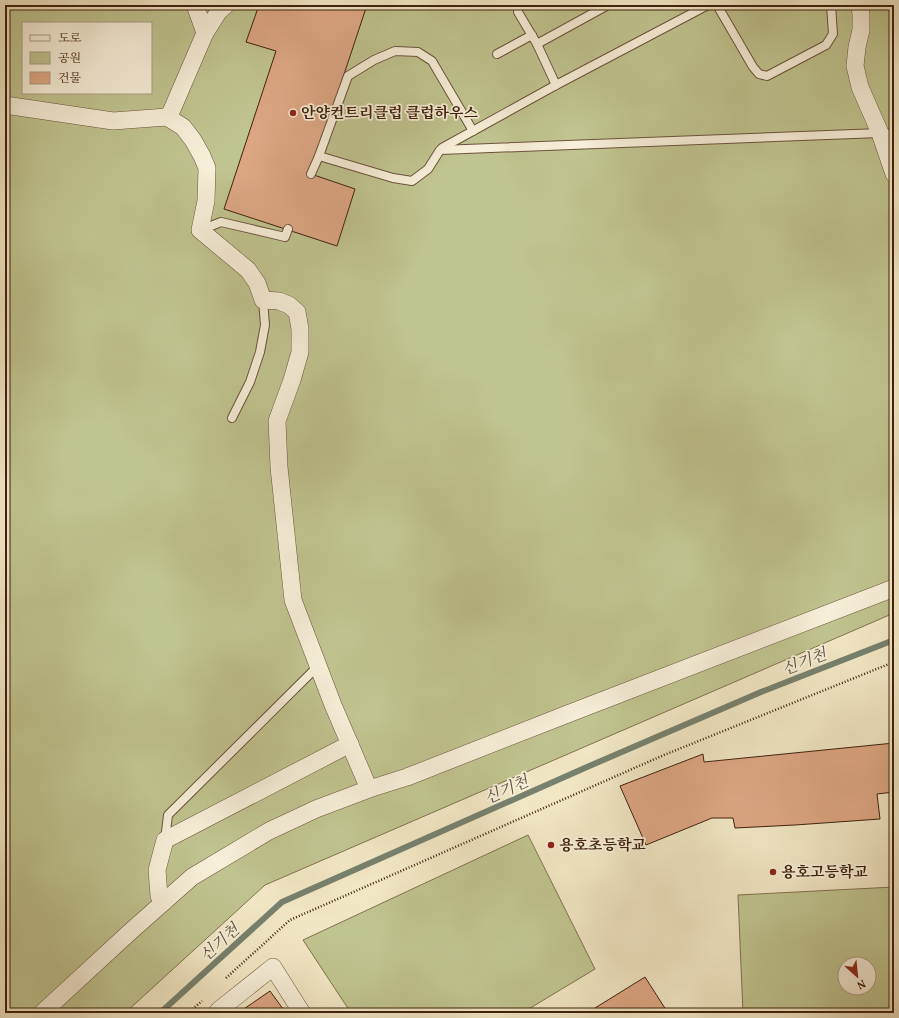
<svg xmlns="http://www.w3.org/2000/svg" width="899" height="1018" viewBox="0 0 899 1018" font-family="Vollkorn,'Noto Serif KR',serif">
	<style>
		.green { fill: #c0c490; stroke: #80724e; fill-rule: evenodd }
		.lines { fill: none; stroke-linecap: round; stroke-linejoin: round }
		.stream { stroke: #77816e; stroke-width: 6 }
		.building { fill: #dda784; stroke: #3f210d }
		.lane-casing { stroke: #6c523b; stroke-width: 10 }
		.street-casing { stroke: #6c523b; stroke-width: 18 }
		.path { stroke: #3f210d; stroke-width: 2.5; stroke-dasharray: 1 2; stroke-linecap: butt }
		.lane { stroke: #f7efd9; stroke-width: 8 }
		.street { stroke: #f7efd9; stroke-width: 17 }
		.poi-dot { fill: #8f2418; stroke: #f7efd9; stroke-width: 1.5 }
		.labels { text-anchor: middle; stroke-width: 3.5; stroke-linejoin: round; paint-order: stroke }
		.poi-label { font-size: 15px; font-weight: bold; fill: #3f210d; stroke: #f7efd9; text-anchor: start }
		.water-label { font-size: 16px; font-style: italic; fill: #5b513e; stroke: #f7efd9 }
	</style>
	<rect width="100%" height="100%" fill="#f2e7c5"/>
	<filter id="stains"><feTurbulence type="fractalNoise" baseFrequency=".005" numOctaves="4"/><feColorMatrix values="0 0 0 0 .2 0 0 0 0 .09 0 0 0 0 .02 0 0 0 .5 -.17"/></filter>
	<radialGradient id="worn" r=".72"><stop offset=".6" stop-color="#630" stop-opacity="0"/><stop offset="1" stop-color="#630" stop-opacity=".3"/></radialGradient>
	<!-- green -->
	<g class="green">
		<path d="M5,5H892L894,14V613L265,885L125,1013H5ZM23,23H151V93H23Z"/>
		<path d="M528,835L595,969L522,1013H351L303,940Z"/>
		<path d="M894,887V1013H743L738,895ZM845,964H869V988H845Z"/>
	</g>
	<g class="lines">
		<!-- stream -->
		<path class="stream" d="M160,1013L282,902L587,767L761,692L894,640"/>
	</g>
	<!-- building -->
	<g class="building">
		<path d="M259,5H367L311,174L355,189L337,246L224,209L276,51L246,42Z"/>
		<path d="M894,743V792L877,794L880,819L795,825L735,828L733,818H712L646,845L620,786L703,754L704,762Z"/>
		<path d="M645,977L668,1013H587Z"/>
		<path d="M270,991L286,1013H238Z"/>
	</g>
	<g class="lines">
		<defs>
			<g id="lane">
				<path d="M522,5L518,8V12L537,44L556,85"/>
				<path d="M717,5L753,67L759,74L767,76L826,45L833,34L831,5"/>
				<path d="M537,44L608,5"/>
				<path d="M497,54L532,35"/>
				<path d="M442,148L556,85L708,5"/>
				<path d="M319,156L348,76L374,60L395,51L418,52L432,61L473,131"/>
				<path d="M311,174L319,156L393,178L412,181L428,169L440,150L880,133L894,134"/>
				<path d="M201,230L221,222L285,237L288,229"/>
				<path d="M232,418L250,382L260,352L265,325L263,300"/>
				<path d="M165,840L168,815L318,666"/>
			</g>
			<g id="street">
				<path d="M195,5L205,33"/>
				<path d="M860,5L861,14V30L857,47L855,66L860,87L880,133L894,174"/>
				<path d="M5,105L113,121L167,117L183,127L193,140L202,156L207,168L206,201L200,230L248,270L257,283L263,300L279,301L289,305L297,312L300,329V352L292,380L277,421L279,467L293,600L333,705L369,789L316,809L269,831L192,877L131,931L42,1013"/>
				<path d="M167,117L171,112L205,33L219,11L226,5"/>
				<path d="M369,789L407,777L565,715L894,588"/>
				<path d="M164,902L159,896L157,870L165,840L350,744"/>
				<path d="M217,1013L219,1010L273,967L302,1013"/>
			</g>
		</defs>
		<!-- lane casing -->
		<use href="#lane" class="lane-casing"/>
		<!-- street casing -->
		<use href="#street" class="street-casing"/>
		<!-- path -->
		<g class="path">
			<path d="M226,978L290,920L664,755L894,662"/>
			<path d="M188,1013L202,1001"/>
		</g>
		<!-- lane -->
		<use href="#lane" class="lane"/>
		<!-- street -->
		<use href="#street" class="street"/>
	</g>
	<!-- markers -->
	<g class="poi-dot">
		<circle cx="293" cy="113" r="4"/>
		<circle cx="551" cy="845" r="4"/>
		<circle cx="773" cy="872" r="4"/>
	</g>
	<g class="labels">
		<!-- poi labels -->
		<g class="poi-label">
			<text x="301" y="118">안양컨트리클럽 클럽하우스</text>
			<text x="559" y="850">용호초등학교</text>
			<text x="781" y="877">용호고등학교</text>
		</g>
		<!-- water labels -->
		<g class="water-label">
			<text transform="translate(804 661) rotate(-21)" y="6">신기천</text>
			<text transform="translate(506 789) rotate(-24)" y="6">신기천</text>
			<text transform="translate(219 942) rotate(-42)" y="6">신기천</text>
		</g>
	</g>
	<!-- margin -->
	<rect width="899" height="1018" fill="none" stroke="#f2e7c5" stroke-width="20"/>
	<rect x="6" y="6" width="887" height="1006" fill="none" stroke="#3f210d" stroke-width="2"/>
	<rect x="10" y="10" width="879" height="998" fill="none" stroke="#3f210d"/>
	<!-- legend -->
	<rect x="22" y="22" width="130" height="72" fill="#f7efd9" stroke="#ad9d87"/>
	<rect x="30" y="35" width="20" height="6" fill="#f7efd9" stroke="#ad9d87"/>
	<text x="58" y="42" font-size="12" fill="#3f210d">도로</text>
	<rect x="30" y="52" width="20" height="12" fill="#c0c490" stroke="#ad9d87"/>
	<text x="58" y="62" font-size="12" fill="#3f210d">공원</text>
	<rect x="30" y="72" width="20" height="12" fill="#dda784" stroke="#ad9d87"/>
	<text x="58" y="82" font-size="12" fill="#3f210d">건물</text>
	<!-- north arrow -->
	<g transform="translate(857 976) rotate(153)"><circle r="19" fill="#f7efd9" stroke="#ad9d87"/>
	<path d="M0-3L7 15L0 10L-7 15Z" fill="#8f2418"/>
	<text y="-6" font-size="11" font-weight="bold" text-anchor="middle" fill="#3f210d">N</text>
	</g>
	<rect width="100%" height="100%" filter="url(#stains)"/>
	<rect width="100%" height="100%" fill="url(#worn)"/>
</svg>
